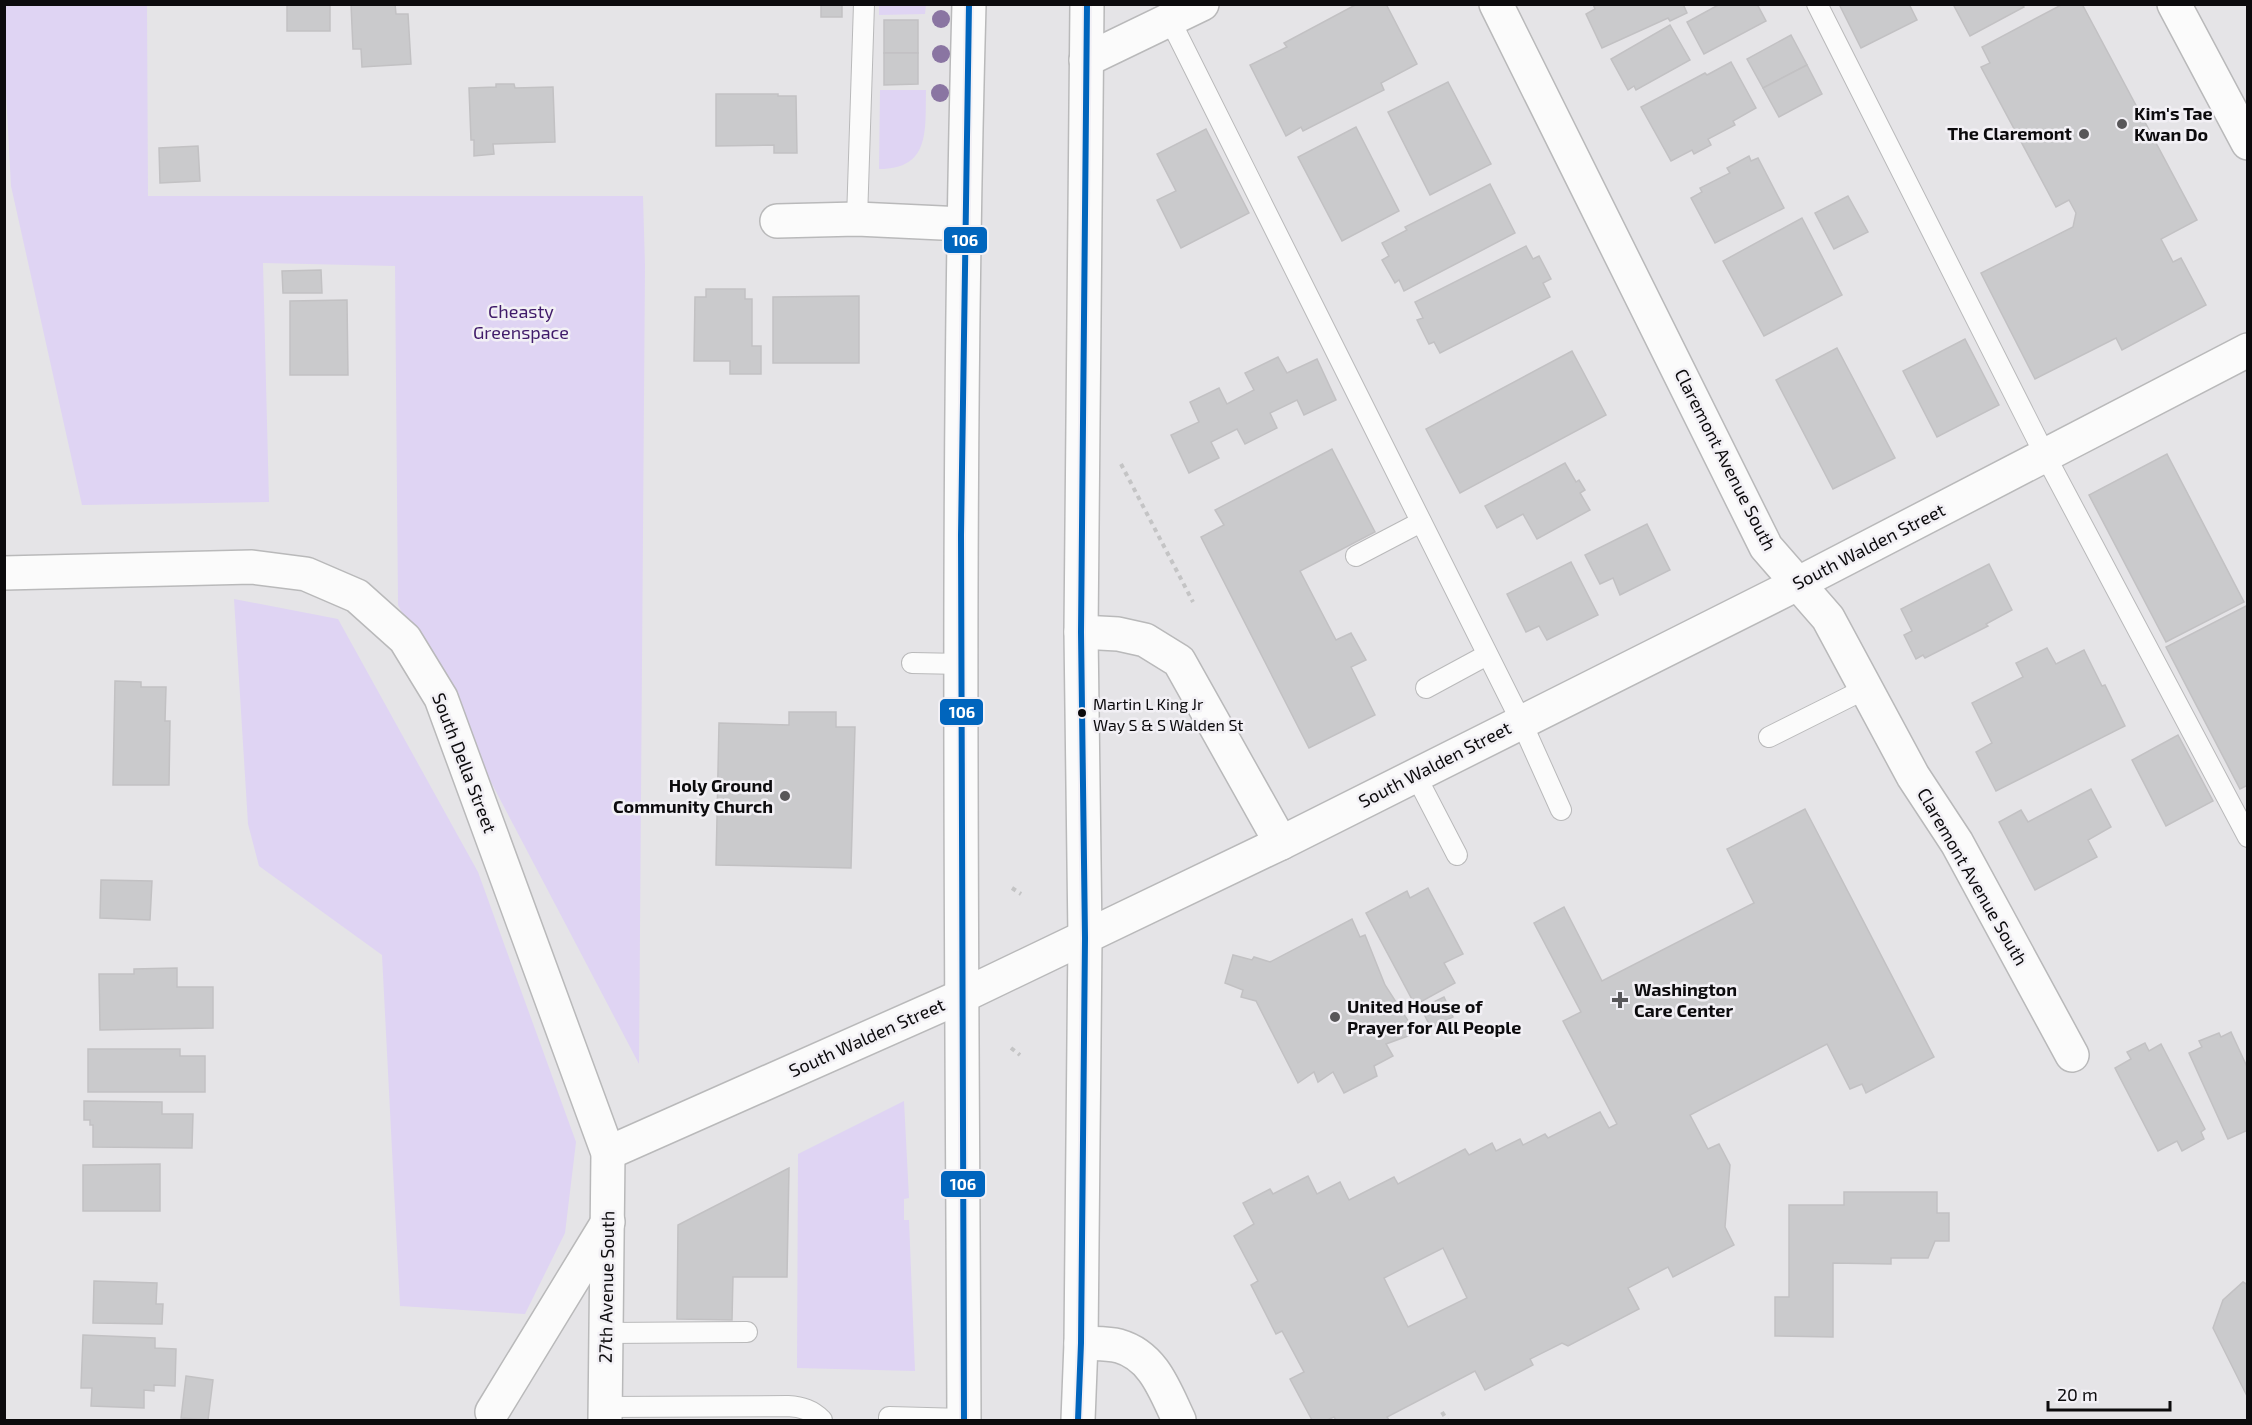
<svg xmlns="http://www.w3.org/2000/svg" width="2252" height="1425" viewBox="0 0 2252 1425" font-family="'Exo 2',sans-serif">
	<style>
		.green { fill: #dfd4f3 }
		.building { fill: #cacacc; stroke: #c2c1c3; stroke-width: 1.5; fill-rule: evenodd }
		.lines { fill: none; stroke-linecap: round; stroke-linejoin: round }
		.service-casing { stroke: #b9b9ba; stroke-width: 22 }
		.minor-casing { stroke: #b9b9ba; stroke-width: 36 }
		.secondary-casing { stroke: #b9b9ba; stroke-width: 36 }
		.primary-casing { stroke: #b9b9ba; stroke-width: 36 }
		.path { stroke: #c4c4c5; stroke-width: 4; stroke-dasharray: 4.5 4.5; stroke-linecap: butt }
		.service { stroke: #fbfbfb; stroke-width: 20 }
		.minor { stroke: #fbfbfb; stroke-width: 33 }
		.secondary { stroke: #fbfbfb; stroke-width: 33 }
		.primary { stroke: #fbfbfb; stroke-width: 33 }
		.bus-1-casing { stroke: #f2f0f5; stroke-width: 10 }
		.bus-1 { stroke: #0065bd; stroke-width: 6 }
		.tree { fill: #8a75a2 }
		.poi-dot { fill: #585759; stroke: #f2f0f5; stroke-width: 2 }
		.bus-dot { fill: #0c0b0d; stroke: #f2f0f5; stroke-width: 2 }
		.labels { text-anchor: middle; stroke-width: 5; stroke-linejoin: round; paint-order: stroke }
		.bus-label { font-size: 16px; fill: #0c0b0d; stroke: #f2f0f5; text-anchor: start }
		.poi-label { font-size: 18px; font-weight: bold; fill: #0c0b0d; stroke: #f2f0f5; text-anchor: start }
		.park-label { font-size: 18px; fill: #401b69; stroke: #f2f0f5 }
		.street-label { font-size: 18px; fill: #0c0b0d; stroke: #f2f0f5 }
		.line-badge { stroke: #f2f0f5; stroke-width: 2 }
		.badge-label { font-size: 16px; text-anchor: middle; font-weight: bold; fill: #fff }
	</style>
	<rect width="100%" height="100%" fill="#e5e4e7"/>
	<!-- green -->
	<g class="green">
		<path d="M4,5H147L148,196H643L645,266L639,1064L398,605L395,266L263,263L269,502L82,505L11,186L5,74Z"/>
		<path d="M879,5H926L925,14L879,15Z"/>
		<path d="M880,90H926C925,130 931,169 879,169Z"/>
		<path d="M234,599L338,619L478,872L576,1142L565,1233L525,1314L400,1306L382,955L259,866L248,824Z"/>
		<path d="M904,1101L909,1198L904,1199V1220H909L915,1371L797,1368L798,1154Z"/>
	</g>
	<!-- building -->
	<g class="building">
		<rect x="287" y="4" width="43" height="27"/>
		<path d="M351,4H395L396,14H408L411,64L362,67L361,49H353Z"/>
		<rect x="821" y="4" width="21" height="13"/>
		<path d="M1357,4H1386L1417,64L1381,83L1384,90L1303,131L1301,127L1286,136L1250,65L1287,47L1284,43Z"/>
		<path d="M1593,4H1683L1687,13L1670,21L1668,18L1602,48L1586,14L1595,9Z"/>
		<path d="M1720,4H1757L1766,21L1704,54L1687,22Z"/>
		<path d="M1839,4H1909L1917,20L1861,48Z"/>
		<path d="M1953,4H2022L2024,7L1970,36Z"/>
		<path d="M2063,4H2082L2197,220L2161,239L2173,262L2181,258L2206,305L2122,350L2116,338L2035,379L1981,273L2073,227L2076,213L2069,200L2056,207L1981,67L1990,63L1982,47Z"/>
		<rect x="884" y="20" width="34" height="33"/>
		<path d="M1670,25L1690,60L1636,90L1634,86L1628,90L1611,59Z"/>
		<path d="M1791,35L1807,65L1763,88L1747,59Z"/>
		<path d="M884,53H918V84L884,85Z"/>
		<path d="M1731,62L1756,108L1733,121L1735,125L1708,139L1711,145L1694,154L1692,150L1671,161L1641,107L1705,73L1707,75Z"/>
		<path d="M1807,65L1822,94L1779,117L1763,88Z"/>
		<path d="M1448,82L1491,164L1430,195L1388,112Z"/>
		<path d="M496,84H514L515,88L553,87L555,142L493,144L494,154L474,156V140H471L469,88L496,87Z"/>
		<path d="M716,94H778V96H796L797,153H774V145L716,146Z"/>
		<path d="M1356,127L1399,211L1342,241L1298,157Z"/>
		<path d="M1206,129L1249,213L1181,248L1157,200L1176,191L1157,154Z"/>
		<path d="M198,146L200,181L160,183L159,148Z"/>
		<path d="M1749,156L1751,161L1758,158L1784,208L1715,243L1691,198L1702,192L1700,188L1730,173L1727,168Z"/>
		<path d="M1490,184L1515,233L1404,291L1399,280L1395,283L1382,260L1389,256L1382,243L1407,230L1405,227Z"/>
		<path d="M1848,196L1868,232L1834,249L1815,213Z"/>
		<path d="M1802,218L1842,295L1764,336L1723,261Z"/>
		<path d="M1526,246L1533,259L1539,256L1551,279L1543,283L1550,297L1440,353L1434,342L1429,344L1417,320L1423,318L1415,302Z"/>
		<path d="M321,270L322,293H283L282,271Z"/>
		<path d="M706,289H745V299H752V346H761V374H730V361H694L695,297H706Z"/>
		<path d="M859,296V363H773V297Z"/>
		<path d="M347,300L348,375H290V301Z"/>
		<path d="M1965,339L1999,405L1937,437L1903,371Z"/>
		<path d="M1837,348L1895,458L1833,489L1776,380Z"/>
		<path d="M1572,351L1606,415L1460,493L1426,429Z"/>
		<path d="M1278,357L1287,373L1317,359L1336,400L1304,415L1297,400L1270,413L1277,428L1245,444L1237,429L1211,442L1219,458L1189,473L1171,435L1199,422L1190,402L1219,388L1227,404L1254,390L1245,373Z"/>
		<path d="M1332,449L1375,532L1300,571L1336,640L1351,633L1366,660L1351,667L1375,715L1309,748L1201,537L1224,525L1215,510Z"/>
		<path d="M2167,454L2244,602L2166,642L2089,495Z"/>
		<path d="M1565,463L1576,482L1579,480L1585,490L1580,493L1590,510L1537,539L1523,514L1497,528L1485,506Z"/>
		<path d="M1647,524L1670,570L1620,595L1613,578L1600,584L1585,555Z"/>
		<path d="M1571,562L1598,615L1547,640L1539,626L1526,632L1507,594Z"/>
		<path d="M1989,564L2012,610L1986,624L1988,626L1925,658L1923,655L1916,659L1904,635L1912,631L1901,609Z"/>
		<path d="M2248,605V785L2240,789L2166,647Z"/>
		<path d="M2047,648L2056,664L2084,650L2102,686L2105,685L2125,726L1996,791L1976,752L1992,743L1972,703L2023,677L2016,663Z"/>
		<path d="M115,681L141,682V687H166L165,721H170L169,785H113Z"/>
		<path d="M789,712H836V727H855L851,868L716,865L719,723L789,725Z"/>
		<path d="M2178,735L2213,801L2166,826L2132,760Z"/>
		<path d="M2091,789L2111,827L2088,840L2097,857L2035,890L1999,822L2021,810L2028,822Z"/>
		<path d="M1805,809L1934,1057L1866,1093L1862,1084L1850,1089L1827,1044L1690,1115L1708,1149L1719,1144L1730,1165L1725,1227L1734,1245L1673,1277L1668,1267L1628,1288L1639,1309L1568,1346L1562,1343L1530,1359L1533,1365L1485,1390L1475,1371L1387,1417L1389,1420H1336L1334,1417L1327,1420H1312L1290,1379L1304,1372L1282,1331L1276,1334L1251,1285L1258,1281L1234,1236L1254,1224L1243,1203L1270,1189L1273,1194L1308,1176L1317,1194L1340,1182L1349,1200L1394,1177L1398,1184L1465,1149L1469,1155L1492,1143L1496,1151L1520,1139L1523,1145L1545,1134L1548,1138L1600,1112L1609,1128L1617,1124L1563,1021L1581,1012L1534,923L1564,907L1602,981L1754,903L1727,849ZM1443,1248L1467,1298L1408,1327L1384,1278Z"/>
		<path d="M101,880L152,881L150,920L100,918Z"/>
		<path d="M1428,888L1463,954L1444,963L1455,983L1415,1005L1366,913L1407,891L1410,898Z"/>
		<path d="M1352,919L1360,937L1365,935L1385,985L1416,1033L1386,1044L1393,1056L1374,1066L1377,1076L1344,1093L1333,1072L1318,1082L1314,1072L1298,1083L1256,1001L1241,997L1243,990L1225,983L1233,955L1252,960L1254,957L1270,962Z"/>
		<path d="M177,968V987H213V1028L100,1030L99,974H134V969Z"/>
		<path d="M1444,997L1453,1017L1431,1028L1421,1008Z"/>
		<path d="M2231,1032L2248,1069V1130L2228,1139L2189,1053L2202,1047L2199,1041L2219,1033L2221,1037Z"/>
		<path d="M2145,1043L2149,1051L2161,1044L2205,1129L2201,1132L2204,1139L2182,1151L2177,1141L2158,1151L2115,1068L2131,1059L2127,1052Z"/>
		<path d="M88,1049H180V1056H205V1092H88Z"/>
		<path d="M84,1101L162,1102V1114H193L192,1148L93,1147V1125H90V1120H84Z"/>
		<path d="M160,1164V1211H83V1165Z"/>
		<path d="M789,1168L787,1277H733L732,1320L677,1319L678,1225Z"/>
		<path d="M1844,1192H1937V1213H1949V1241H1935L1928,1258H1891V1264L1833,1263V1337L1775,1336V1297H1789V1205H1844Z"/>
		<path d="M94,1281L157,1283L156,1304H163L162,1324L93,1323Z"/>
		<path d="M2243,1282L2248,1285V1398L2213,1328L2223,1300Z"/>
		<path d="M83,1335L155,1338V1348L176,1349L175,1386L154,1385V1391L144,1390V1408L91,1406L92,1388H81Z"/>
		<path d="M186,1376L213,1380L208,1420L181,1418Z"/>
	</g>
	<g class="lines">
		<defs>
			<g id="service">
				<path d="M1817,4L2045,455L2248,837"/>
				<path d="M1170,20L1521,721L1561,810"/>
				<path d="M857,219L864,4"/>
				<path d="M1356,556L1421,522"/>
				<path d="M912,663L962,664"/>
				<path d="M1426,688L1487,655"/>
				<path d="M1769,737L1867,688"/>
				<path d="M1416,776L1457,855"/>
				<path d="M607,1333L747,1332"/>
				<path d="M605,1407L788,1406C802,1407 812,1410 822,1420"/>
				<path d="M889,1420V1417L964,1419"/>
			</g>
			<g id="minor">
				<path d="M1496,4L1766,547L1828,618L1913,776L1957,843L2072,1055"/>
				<path d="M1086,60L1202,4"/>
				<path d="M777,221L857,219L963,224"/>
				<path d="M4,573L252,567L306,574L357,596L405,639L441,698L608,1153L605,1420"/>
				<path d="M1081,632L1118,634L1145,640L1179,661L1281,843"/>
				<path d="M608,1153L962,996L1281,843L1797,584L2248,350"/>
				<path d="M1081,1343C1093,1344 1107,1343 1119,1346C1154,1356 1165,1391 1179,1420"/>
				<path d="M492,1412L608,1222"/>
			</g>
			<g id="secondary">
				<path d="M964,1420C962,949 956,476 969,4"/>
				<path d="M1078,1420L1081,1343L1085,938L1081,632L1087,4"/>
			</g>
			<path id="primary" d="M2174,4L2248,143"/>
		</defs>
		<!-- service casing -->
		<use href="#service" class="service-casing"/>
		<!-- minor casing -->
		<use href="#minor" class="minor-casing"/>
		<!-- secondary casing -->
		<use href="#secondary" class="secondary-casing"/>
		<!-- primary casing -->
		<use href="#primary" class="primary-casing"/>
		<!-- path -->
		<g class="path">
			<path d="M1121,464L1193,602"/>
			<path d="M1012,888L1021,894"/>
			<path d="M1011,1048L1020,1055"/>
			<path d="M1442,1412L1447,1420"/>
		</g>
		<!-- service -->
		<use href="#service" class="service"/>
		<!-- minor -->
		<use href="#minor" class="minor"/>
		<!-- secondary -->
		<use href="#secondary" class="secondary"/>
		<!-- primary -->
		<use href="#primary" class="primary"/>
		<defs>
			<g id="bus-1">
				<path d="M964,1420L961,535L969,4"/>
				<path d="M1078,1420L1081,1343L1085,938L1081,632L1087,4"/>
			</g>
		</defs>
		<!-- bus-1 casing -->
		<use href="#bus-1" class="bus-1-casing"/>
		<!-- bus-1 -->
		<use href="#bus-1" class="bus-1"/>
	</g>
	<!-- trees -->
	<g class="tree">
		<circle cx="941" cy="19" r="9"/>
		<circle cx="941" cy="54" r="9"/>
		<circle cx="940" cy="93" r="9"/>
	</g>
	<!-- markers -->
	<g class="poi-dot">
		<circle cx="2122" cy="124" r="6"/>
		<circle cx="2084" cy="134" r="6"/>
		<circle cx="785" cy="796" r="6"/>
		<path d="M1617 991h6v6h6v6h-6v6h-6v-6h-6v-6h6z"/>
		<circle cx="1335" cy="1017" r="6"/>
	</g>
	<circle class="bus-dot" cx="1082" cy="713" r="5"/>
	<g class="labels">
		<!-- bus labels -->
		<g class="bus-label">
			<text x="1093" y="710">Martin L King Jr<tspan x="1093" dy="21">Way S &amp; S Walden St</tspan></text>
		</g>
		<!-- poi labels -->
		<g class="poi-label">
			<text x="2134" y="120">Kim's Tae<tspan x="2134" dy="21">Kwan Do</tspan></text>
			<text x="2072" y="140" text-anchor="end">The Claremont</text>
			<text x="773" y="792" text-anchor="end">Holy Ground<tspan x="773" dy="21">Community Church</tspan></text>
			<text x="1634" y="996">Washington<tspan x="1634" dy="21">Care Center</tspan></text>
			<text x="1347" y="1013">United House of<tspan x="1347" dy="21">Prayer for All People</tspan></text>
		</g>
		<!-- park labels -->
		<g class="park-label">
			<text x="521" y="318">Cheasty<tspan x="521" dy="21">Greenspace</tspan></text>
		</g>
		<!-- street labels -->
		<g class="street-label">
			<text transform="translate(1725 460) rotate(63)" y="6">Claremont Avenue South</text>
			<text transform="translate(1869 547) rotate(-27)" y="6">South Walden Street</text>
			<text transform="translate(464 763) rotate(69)" y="6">South Della Street</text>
			<text transform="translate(1435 765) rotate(-27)" y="6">South Walden Street</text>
			<text transform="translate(1972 877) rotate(60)" y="6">Claremont Avenue South</text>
			<text transform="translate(867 1038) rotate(-24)" y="6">South Walden Street</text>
			<text transform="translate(607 1287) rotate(-89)" y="6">27th Avenue South</text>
		</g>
	</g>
	<g class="line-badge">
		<rect x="943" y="226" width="45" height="28" rx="6" fill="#0065bd"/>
		<rect x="939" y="698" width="45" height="28" rx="6" fill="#0065bd"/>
		<rect x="940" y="1170" width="46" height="28" rx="6" fill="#0065bd"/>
	</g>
	<g class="badge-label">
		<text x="965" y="246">106</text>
		<text x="962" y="718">106</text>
		<text x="963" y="1190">106</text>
	</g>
	<!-- border -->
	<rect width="2252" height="1425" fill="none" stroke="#0c0b0d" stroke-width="12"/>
	<!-- scale -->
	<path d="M2048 1401v9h122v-9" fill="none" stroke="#0c0b0d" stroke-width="3"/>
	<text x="2057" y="1401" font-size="18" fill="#0c0b0d" stroke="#f2f0f5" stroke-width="4.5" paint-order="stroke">20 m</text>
</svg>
